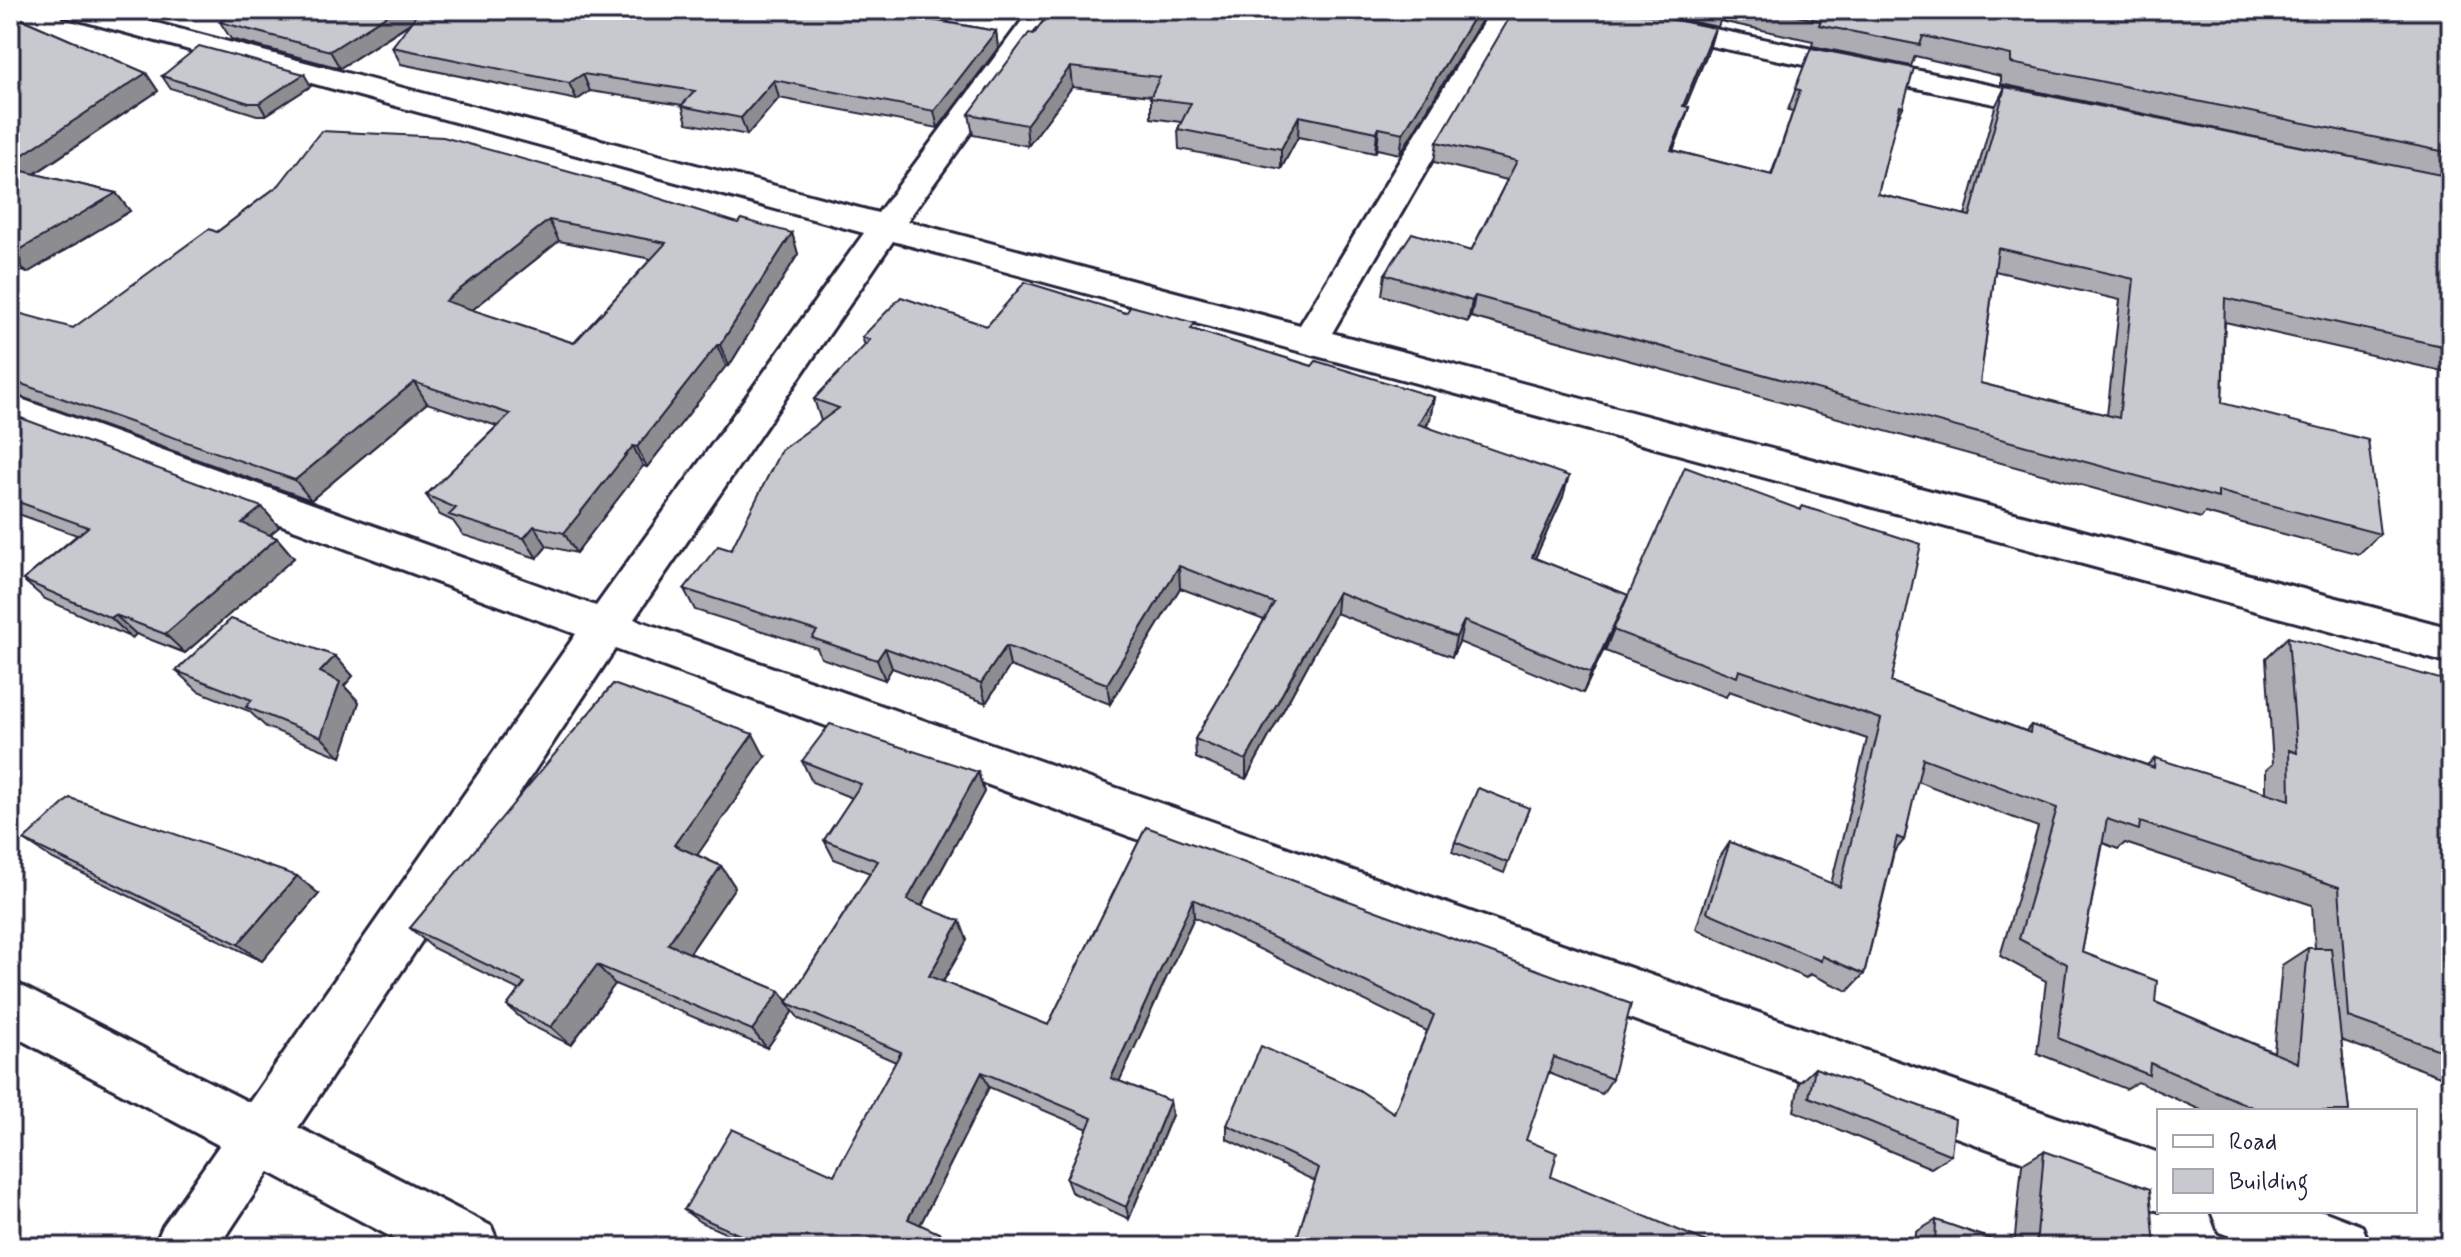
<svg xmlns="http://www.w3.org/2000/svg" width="2461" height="1257" viewBox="0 0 2461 1257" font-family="Mynerve,sans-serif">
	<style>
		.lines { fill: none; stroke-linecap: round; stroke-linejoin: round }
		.minor-casing { stroke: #22223b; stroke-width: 6 }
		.major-casing { stroke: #22223b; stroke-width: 6 }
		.minor { fill: #fff; fill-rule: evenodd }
		.major { fill: #fff; fill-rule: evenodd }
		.wall { fill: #acacb2; stroke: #22223b; stroke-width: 2; fill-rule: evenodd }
		.shaded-wall { fill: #8c8c91; stroke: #22223b; stroke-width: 2 }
		.building { fill: #c8c8cf; stroke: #22223b; stroke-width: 2; fill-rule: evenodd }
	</style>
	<rect width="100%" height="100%" fill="#fff"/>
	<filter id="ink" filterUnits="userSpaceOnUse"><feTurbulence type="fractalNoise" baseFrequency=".0125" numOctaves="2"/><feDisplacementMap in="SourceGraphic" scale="16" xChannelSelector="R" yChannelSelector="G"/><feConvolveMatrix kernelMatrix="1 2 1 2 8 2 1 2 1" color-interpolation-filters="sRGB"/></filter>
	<g filter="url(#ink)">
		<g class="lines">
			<defs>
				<g id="minor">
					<path d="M60,10H107L878,213L1030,10H1059L907,221L1300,325L1491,10H1519L1332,333L2451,628V664L893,241L634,619L2159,1153V1211L615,649L219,1247H154L163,1226L576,634L10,424V395L596,606L864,233L64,16Z"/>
					<path d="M1565,10H1621L2058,99L2069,101L2074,108L2069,115L2058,117L1579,19L1569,16Z"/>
					<path d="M2211,1211H2323L2362,1226L2371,1247H2259L2219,1232Z"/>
				</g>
				<path id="major" d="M10,980L491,1226L500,1247H410L10,1034Z"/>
			</defs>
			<!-- minor casing -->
			<use href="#minor" class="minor-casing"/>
			<!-- major casing -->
			<use href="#major" class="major-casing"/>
			<!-- minor -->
			<use href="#minor" class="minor"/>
			<!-- major -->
			<use href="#major" class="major"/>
		</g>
		<!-- wall -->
		<g class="wall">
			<path d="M957,10L947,22L996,31L998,48L938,128L779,98L747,135L687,123L682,105L590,91L577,100L401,64L392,47L411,23L340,68L231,39L220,22Z"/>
			<path d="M1052,10H1488L1400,154L1377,149L1375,153L1298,137L1281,169L1179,149L1178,129L1181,122L1151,118V96L1072,87L1028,146L973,135L969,114Z"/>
			<path d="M1636,10H2451V373L2225,322L2222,403L2380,534L2359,554L2205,513L2201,518L1471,317L1468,322L1382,295L1385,274L1471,251L1507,180L1434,162L1437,142L1715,28L1709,49L1685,107H1689L1682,128L1673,150L1771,175L1793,111L1788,110L1811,48L1903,107L1895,124L1878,194L1965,215L1995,107L2005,87L2322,151L2001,84V76L1915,56L1911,66L1812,46L1813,41L1720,21L1718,27ZM1995,271L2120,300L2107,415L1980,383Z"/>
			<path d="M10,14L146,73L158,91L35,174L116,193L130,211L27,273L10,266Z"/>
			<path d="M162,76L311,86L266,115H257L170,88Z"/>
			<path d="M279,185L738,223L792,233L798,254L729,366H726L647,467L643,466L576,553L547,546L537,558L463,535L453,521L440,515L426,495L497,426L427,403L311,500L10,393V316L73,328L217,232ZM559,241L651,259L574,343L472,310Z"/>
			<path d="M1126,313L1195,330L1312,366L1434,397L1430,419L1426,426L1563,497L1535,558L1628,595L1891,682L2026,731L2031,725L2147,765L2155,758L2266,793V770L2273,764L2266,658L2288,637L2451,791V1080L2341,1040L2349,1111H2203L2138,1082L2126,1089L2037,1053L2046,981L2000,956L2038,827L1917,781L1904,840L1894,852L1864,974L1848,991L1810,974L1806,978L1696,929L1718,860L1730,842L1831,884L1867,739L1729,691L1726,697L1605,651L1617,621L1583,693L1459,642L1452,657L1336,613L1246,779L1196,758L1195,739L1264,620L1180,588L1110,704L1010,666L986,703L892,668L885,680L821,658L817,648L695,610L684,589L731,550L821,421L814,399L865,346L862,337ZM2103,843L2118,849L2125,843L2312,905L2315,948H2308L2282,965L2274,1052L2155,1002L2082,952Z"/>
			<path d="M10,414L279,527L269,535L277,538L294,558L185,653L136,634L132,638L45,599L23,580L77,535L10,511Z"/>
			<path d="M335,656L353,676L344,686L359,702L341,757L266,727L249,711L198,691L176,671Z"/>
			<path d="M765,757L697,855L721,866L735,887L690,953L780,991L788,1001L870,873L834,859L824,840L852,798L812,782L802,761L978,772L984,792L922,906L967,940L943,982L1048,1025L1146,827L1612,1079L1602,1094L1549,1073L1315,1181L1227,1139V1125L1394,1113L1427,1031L1194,917L1119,1081L1170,1101L1172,1115L1129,1219L1071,1192L1066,1179L1088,1129L989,1087L920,1225L969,1247H756L700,1222L684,1210L834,1175L896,1062L799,1019L793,1011L767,1048L615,984L571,1045L528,1024L507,1006L519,990L433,948L410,928Z"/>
			<path d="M1529,808L1504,873L1452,852L1455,842Z"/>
			<path d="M24,840L319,894L262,961L53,859Z"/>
			<path d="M1815,1068L1951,1155L1931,1168L1794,1111L1799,1083Z"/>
			<path d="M2044,1151L2155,1247H1915L1916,1232L1936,1220L2014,1247L2022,1164Z"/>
		</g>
		<!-- shaded-wall -->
		<g class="shaded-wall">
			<path d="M395,10H430L340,68L330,51Z"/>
			<path d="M940,10H957L935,37L932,20Z"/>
			<path d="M1478,10H1488L1400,154L1403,133Z"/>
			<path d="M1715,28L1709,49L1677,127L1683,106Z"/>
			<path d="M996,31L998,48L938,128L934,111Z"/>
			<path d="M1070,67L1072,87L1028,146L1026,125Z"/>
			<path d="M146,73L158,91L19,184L10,173V163Z"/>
			<path d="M304,74L311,86L266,115L259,103Z"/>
			<path d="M583,74L590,91L577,100L569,83Z"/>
			<path d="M774,80L779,98L747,135L741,118Z"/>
			<path d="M1689,107L1682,128L1665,170L1671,150Z"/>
			<path d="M1299,116L1298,137L1281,169V149Z"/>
			<path d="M1379,128L1377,149L1375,153L1377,132Z"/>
			<path d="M116,193L130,211L27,273L11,255Z"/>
			<path d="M549,220L559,241L457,322L445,301Z"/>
			<path d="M792,233L798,254L729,366L720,345Z"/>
			<path d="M1475,296L1471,317L1468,322L1472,301Z"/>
			<path d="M717,345L726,366L647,467L637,447Z"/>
			<path d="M414,382L427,403L311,500L295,480Z"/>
			<path d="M1434,397L1430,419L1415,446L1418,424Z"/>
			<path d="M633,446L643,466L576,553L564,533Z"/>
			<path d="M1569,476L1563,497L1526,578L1532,557Z"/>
			<path d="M262,507L279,527L260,543L242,523Z"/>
			<path d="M534,526L547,546L537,558L524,538Z"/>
			<path d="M277,538L294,558L185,653L165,634Z"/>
			<path d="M1179,566L1180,588L1110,704L1107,684Z"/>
			<path d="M1338,592L1336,613L1246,779V760Z"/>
			<path d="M1628,595L1620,616L1583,693L1591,673Z"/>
			<path d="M115,615L136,634L132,638L111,618Z"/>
			<path d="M1464,621L1459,642L1452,657L1456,637Z"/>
			<path d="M1006,646L1010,666L986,703L981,683Z"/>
			<path d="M885,648L892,668L885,680L877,660Z"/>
			<path d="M335,656L353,676L344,686L359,702L341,757L321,737L320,672Z"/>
			<path d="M753,734L765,757L689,867L674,845Z"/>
			<path d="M978,772L984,792L915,918L907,900Z"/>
			<path d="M721,866L735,887L683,963L668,944Z"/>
			<path d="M297,876L319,894L262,961L238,944Z"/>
			<path d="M1193,899L1194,917L1114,1093L1111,1078Z"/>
			<path d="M960,921L967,940L936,993L929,976Z"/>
			<path d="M597,965L615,984L571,1045L551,1027Z"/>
			<path d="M780,991L790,1004L787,1003L793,1011L767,1048L752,1030Z"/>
			<path d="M982,1072L989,1087L917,1231L908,1219Z"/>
			<path d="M1170,1101L1172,1115L1129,1219L1126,1207Z"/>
		</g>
		<!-- building -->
		<g class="building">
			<path d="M240,10H395L330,51L220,22Z"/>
			<path d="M420,10H940L932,20L996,31L934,111L774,80L741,118L681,106L695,91L583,74L569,83L392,47Z"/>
			<path d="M1052,10H1478L1403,133L1379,128L1377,132L1299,116L1281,149L1178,129L1191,103L1150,98L1160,77L1070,67L1026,125L969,114L1029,33L1034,34Z"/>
			<path d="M1514,10H1625L1715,28L1683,106L1689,107L1671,150L1772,175L1800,90L1795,89L1811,48L1914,68L1903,107L1900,106L1878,194L1970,216L2005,87L2451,177V348L2225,298L2222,403L2368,440L2380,534L2218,491V498L1475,296L1472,301L1385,274L1412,233L1471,251L1517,161L1437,142ZM1998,248L2134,279L2119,418L1980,383Z"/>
			<path d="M1769,10H2451V153L2011,63V55L1923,36L1920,45L1819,25L1821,21Z"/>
			<path d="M10,14L146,73L10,163Z"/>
			<path d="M199,46L304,74L259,103H249L162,76Z"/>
			<path d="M321,131L443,137L613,184L738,223L741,219L792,233L720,345H717L637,447L633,446L564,533L534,526L524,538L449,515L456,508L426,495L510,414L414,382L295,480L10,380V316L15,312L73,328L209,229L217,232L279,185ZM549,220L666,243L574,343L445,301Z"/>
			<path d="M10,168L116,193L11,255Z"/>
			<path d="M1025,282L1126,313L1131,306L1195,323L1191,329L1312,366L1316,361L1434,397L1418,424L1569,476L1532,557L1628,595L1591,673L1464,621L1456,637L1338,592L1246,760L1195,739L1274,603L1179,566L1107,684L1006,646L981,683L885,648L877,660L812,638L817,631L684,589L718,546L731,550L781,450L839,408L814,399L870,340L862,337L901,297L987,326Z"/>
			<path d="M10,414L262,507L242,523L277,538L165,634L115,615L111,618L23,580L88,527L10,499Z"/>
			<path d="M1685,467L1801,510L1802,506L1921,544L1891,682L2030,733L2031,725L2154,768L2155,758L2290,800L2289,750L2297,753L2288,637L2440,679L2451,791V1054L2348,1017L2339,887L2140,822L2139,830L2107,819L2082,952L2157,981L2155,1002L2298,1063L2308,948H2331L2349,1111H2261L2150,1063L2149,1075L2058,1038L2067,964L2019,939L2057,808L1923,758L1904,840L1897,837L1864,974L1822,956L1821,961L1707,912L1730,842L1840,887L1881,719L1739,670L1737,677L1613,630Z"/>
			<path d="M231,619L335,656L320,672L340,682L321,737L246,707L252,700L176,671Z"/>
			<path d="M613,684L753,734L674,845L721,866L668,944L780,991L752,1030L597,965L551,1027L507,1006L525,983L410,928Z"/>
			<path d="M830,724L978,772L907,900L960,921L929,976L1048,1025L1146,827L1152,829L1631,1004L1612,1079L1554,1057L1526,1140L1557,1153L1551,1177L1719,1247H1294L1319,1168L1227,1125L1261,1046L1359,1090L1394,1113L1434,1015L1193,899L1111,1078L1170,1101L1126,1207L1066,1179L1092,1118L982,1072L908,1219L969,1247H767L684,1210L732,1129L834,1175L901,1052L787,1003L878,861L824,840L861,784L802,761Z"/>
			<path d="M1478,788L1529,808L1508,863L1455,842Z"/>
			<path d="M70,798L297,876L238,944L24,840Z"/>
			<path d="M1815,1068L1955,1119L1951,1155L1809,1097Z"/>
			<path d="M2044,1151L2150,1189L2155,1247H2036Z"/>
			<path d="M1936,1220L2014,1247H1935Z"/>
		</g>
	</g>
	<!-- margin -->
	<rect width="2461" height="1257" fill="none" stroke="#fff" stroke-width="40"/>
	<rect x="20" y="20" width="2421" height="1217" fill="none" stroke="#22223b" stroke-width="3" filter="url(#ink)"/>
	<!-- legend -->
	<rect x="2157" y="1109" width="260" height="104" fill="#ffffff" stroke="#a7a7b1" stroke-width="2"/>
	<rect x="2173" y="1135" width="40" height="12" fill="#ffffff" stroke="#a7a7b1" stroke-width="2"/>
	<text x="2229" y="1149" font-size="24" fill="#22223b">Road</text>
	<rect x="2173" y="1169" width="40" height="24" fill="#c8c8cf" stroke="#a7a7b1" stroke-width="2"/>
	<text x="2229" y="1189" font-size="24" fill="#22223b">Building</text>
</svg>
